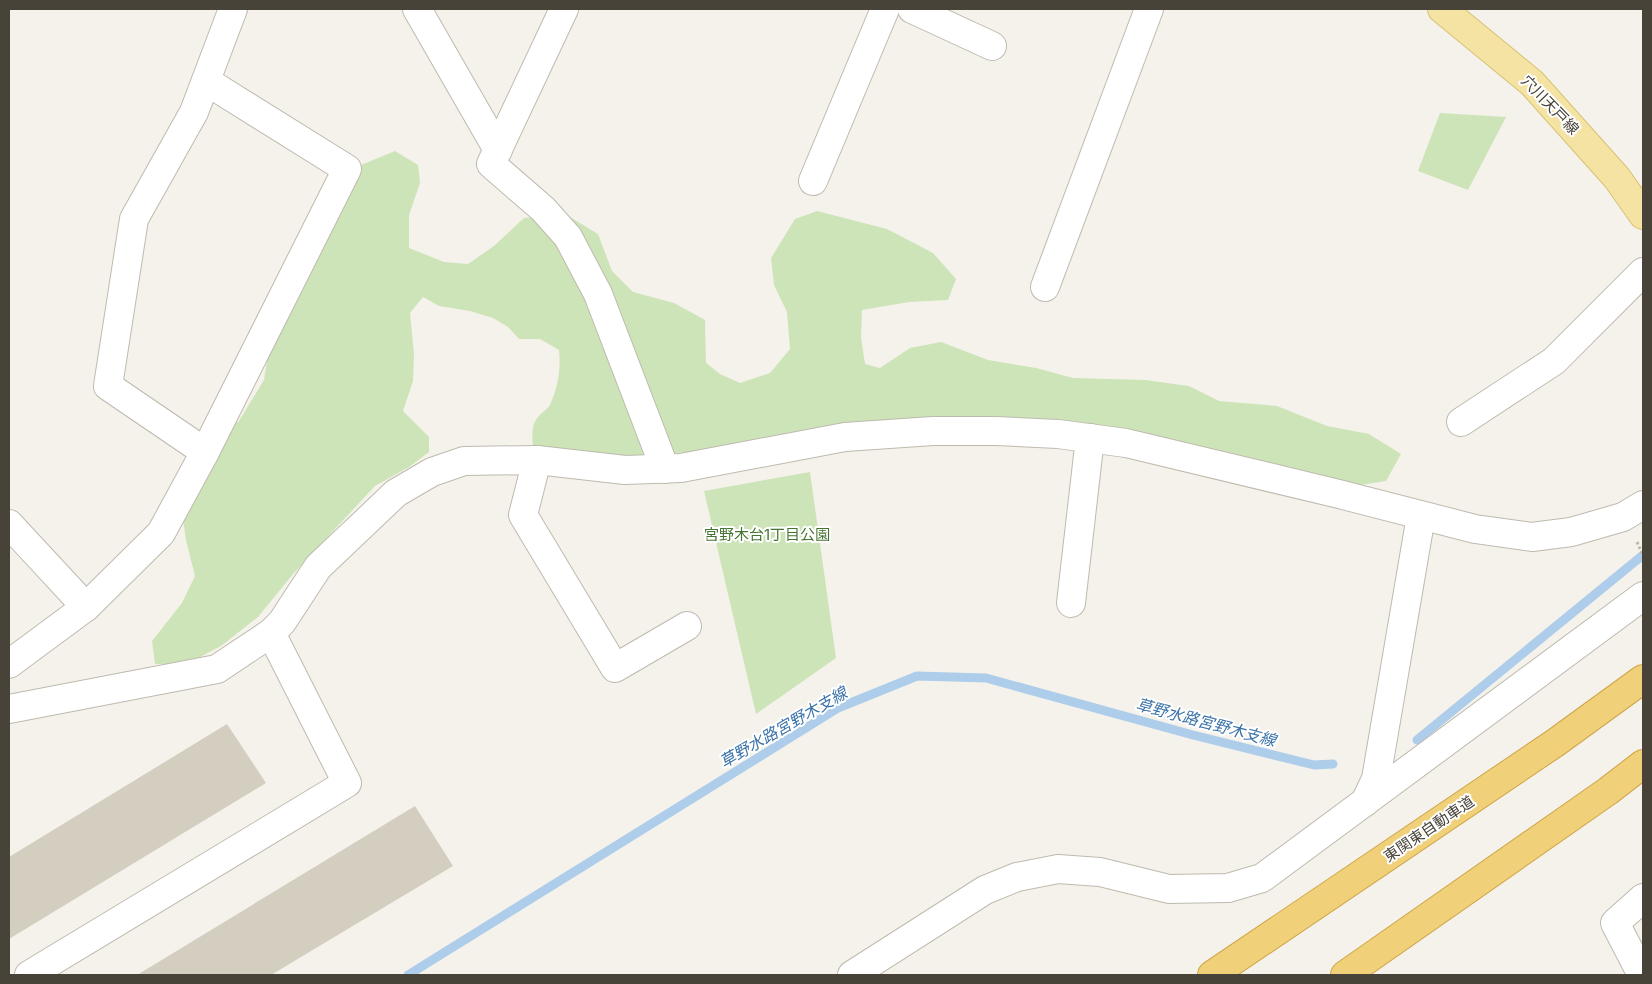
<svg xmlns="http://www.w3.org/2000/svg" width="1652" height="984" viewBox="0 0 1652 984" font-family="Inter,'Noto Sans JP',sans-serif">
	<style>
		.green { fill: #cde4b8 }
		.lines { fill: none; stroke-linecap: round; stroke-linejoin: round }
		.stream { stroke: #aecdea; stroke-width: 9 }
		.building { fill: #d4cec1 }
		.minor-casing { stroke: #bebaae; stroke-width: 30 }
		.major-casing { stroke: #d9c174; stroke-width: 30 }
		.highway-casing { stroke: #cfa64a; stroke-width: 30 }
		.path { stroke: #bfb6a1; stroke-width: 3; stroke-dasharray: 2.5 2.5; stroke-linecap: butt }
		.minor { stroke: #fff; stroke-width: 28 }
		.major { stroke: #f5e3a3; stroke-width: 28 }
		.highway { stroke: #f0d079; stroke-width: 28 }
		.labels { text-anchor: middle; stroke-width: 4; stroke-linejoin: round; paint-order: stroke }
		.street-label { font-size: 15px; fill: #474339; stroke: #fff }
		.park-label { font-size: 15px; fill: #467431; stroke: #fff }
		.water-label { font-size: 16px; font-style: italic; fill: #3c74a9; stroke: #fff }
	</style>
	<rect width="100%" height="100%" fill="#f4f2eb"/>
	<!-- green -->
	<g class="green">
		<path d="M1440,113L1506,117L1468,190L1418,171Z"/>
		<path d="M395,151L418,165L420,183L409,215V248L444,262L468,264L494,246L524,218L565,214L598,234L612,271L633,292L674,303L705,320L706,363L720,374L740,383L770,373L790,349L787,312L774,285L771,258L795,219L817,211L887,229L933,253L956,279L948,300L909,302L862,310L861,337L865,364L880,368L910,348L941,342L988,360L1036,368L1073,378L1145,380L1189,386L1219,401L1277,406L1327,426L1369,434L1401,454L1386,481L1360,485L1321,481L904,421H859L702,451L624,457L533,446C532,437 531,424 539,416C542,412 547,410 550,405C558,387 561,369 559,350L540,339H519L508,327L493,318L470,311L439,306L423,297L410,313L414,355L413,381L403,411L429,437V452L409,467L375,486L293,574L258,617L221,646L198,658L169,664H155L152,641L182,603L195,576L186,540L183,519L219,434L239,421L264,380L269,348L349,170Z"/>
		<path d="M810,472L836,658L756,714L704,491Z"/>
	</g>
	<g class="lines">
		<!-- stream -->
		<g class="stream">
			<path d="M1417,740L1643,555"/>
			<path d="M408,975L838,708L917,676L986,678L1193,735L1314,765L1333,764"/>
		</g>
	</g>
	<!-- building -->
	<g class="building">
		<path d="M227,724L266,783L9,939V857Z"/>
		<path d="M415,806L453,866L271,975H137Z"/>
	</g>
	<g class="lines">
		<defs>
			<g id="minor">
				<path d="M417,9L498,150"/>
				<path d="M564,9L491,164L543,209L568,237L598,294L665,469"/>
				<path d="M912,9L992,46"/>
				<path d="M813,181L885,9"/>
				<path d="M1045,287L1149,9"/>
				<path d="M1461,422L1554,361L1643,272"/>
				<path d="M205,452L108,386L134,219L194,112L233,9"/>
				<path d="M537,460L523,515L615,668L687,626"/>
				<path d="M9,524L86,607"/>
				<path d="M1071,603L1090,438"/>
				<path d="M9,664L86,607L161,533L205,452L347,169L206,81"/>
				<path d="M9,709L217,669L271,633L282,622L318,567L396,493L432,472L464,461L537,460L625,470L681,468L845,437L933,431H996L1058,434L1126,443L1339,494L1475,529L1532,537L1571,532L1623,517L1643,505"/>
				<path d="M1365,802L1376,779L1421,516"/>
				<path d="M29,975L347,783L271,633"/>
				<path d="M852,975L985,890L1017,877L1058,869L1100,872L1169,889L1228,888L1262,878L1643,596"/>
				<path d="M1642,975L1615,923L1643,898"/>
			</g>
			<path id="major" d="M1442,9L1532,83L1617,178L1643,215"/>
			<g id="highway">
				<path d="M1212,975L1555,743L1643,679"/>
				<path d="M1345,975L1608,791L1643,764"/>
			</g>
		</defs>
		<!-- minor casing -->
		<use href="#minor" class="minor-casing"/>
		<!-- major casing -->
		<use href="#major" class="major-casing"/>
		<!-- highway casing -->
		<use href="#highway" class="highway-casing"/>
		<!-- path -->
		<path class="path" d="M1637,542L1643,555"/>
		<!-- minor -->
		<use href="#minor" class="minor"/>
		<!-- major -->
		<use href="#major" class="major"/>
		<!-- highway -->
		<use href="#highway" class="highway"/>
	</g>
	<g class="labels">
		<!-- street labels -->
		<g class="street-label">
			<text transform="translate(1550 105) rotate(46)" y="5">穴川天戸線</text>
			<text transform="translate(1429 829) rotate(-34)" y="5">東関東自動車道</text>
		</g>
		<!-- park labels -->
		<g class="park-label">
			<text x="767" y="540">宮野木台1丁目公園</text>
		</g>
		<!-- water labels -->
		<g class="water-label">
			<text transform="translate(1206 722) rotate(15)" y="6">草野水路宮野木支線</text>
			<text transform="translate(783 727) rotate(-30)" y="6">草野水路宮野木支線</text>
		</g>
	</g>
	<!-- border -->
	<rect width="1652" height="984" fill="none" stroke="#474339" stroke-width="20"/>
</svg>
